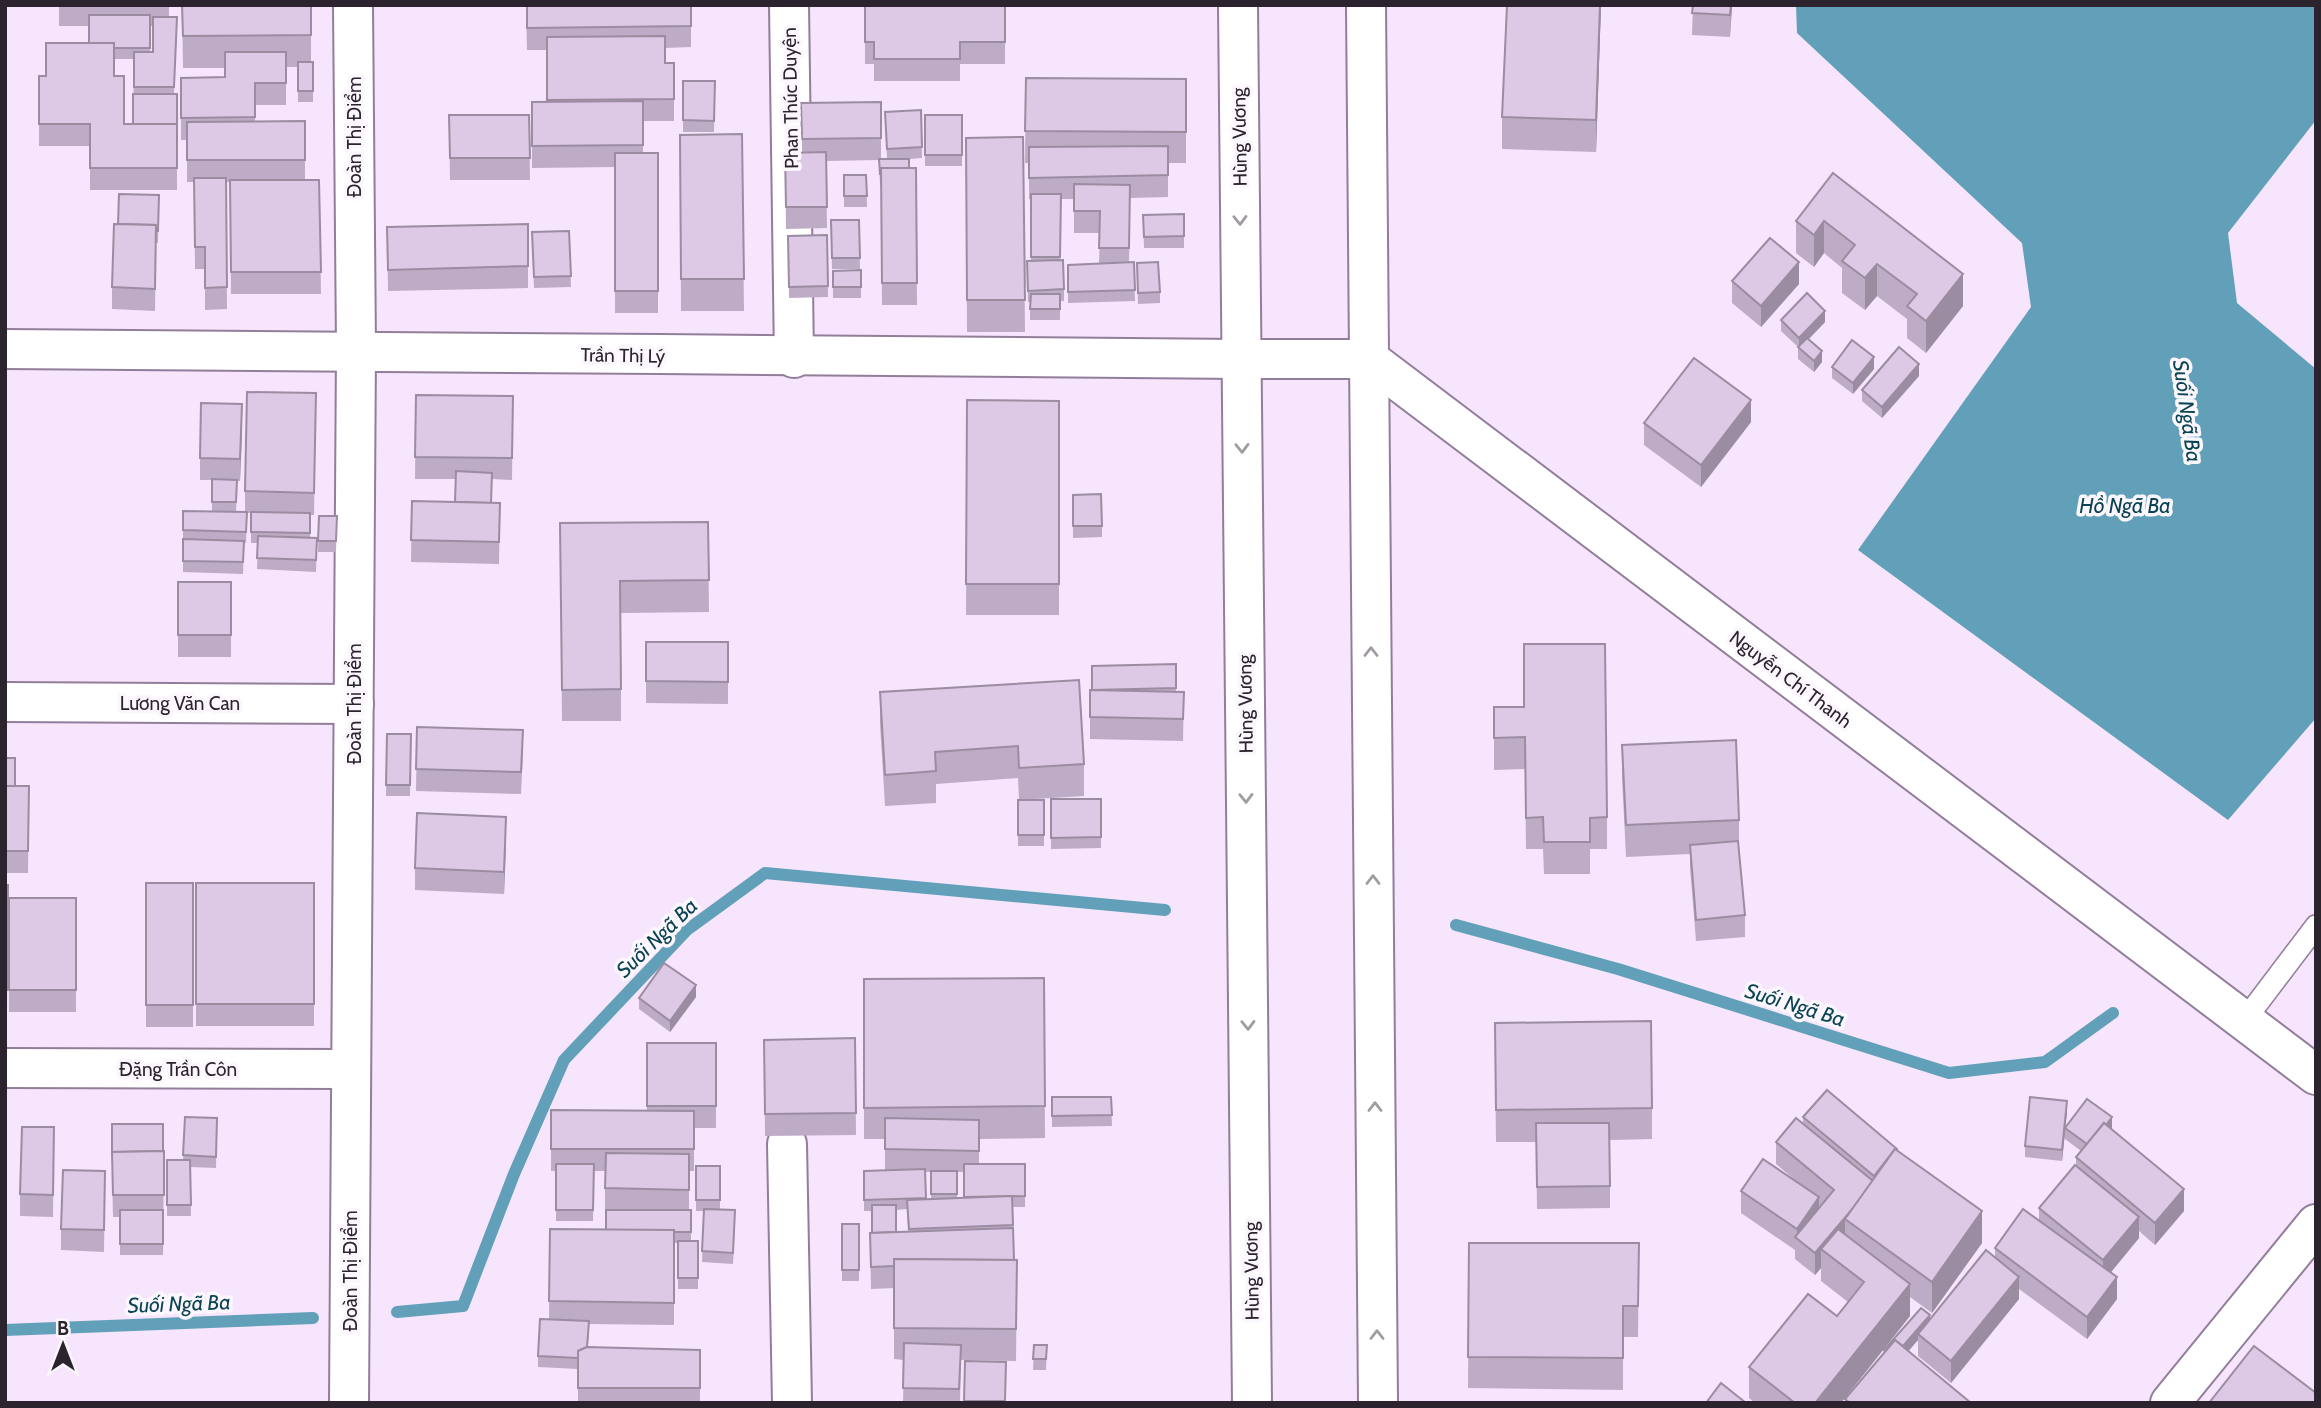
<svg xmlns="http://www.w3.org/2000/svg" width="2321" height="1408" viewBox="0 0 2321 1408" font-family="Cabin,sans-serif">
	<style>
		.water { fill: #61a0b8 }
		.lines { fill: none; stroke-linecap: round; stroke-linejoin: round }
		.stream { stroke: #61a0b8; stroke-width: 12 }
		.service-casing { stroke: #927e9a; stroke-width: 24 }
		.minor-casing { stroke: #927e9a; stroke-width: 42 }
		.tertiary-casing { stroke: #927e9a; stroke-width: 42 }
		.secondary-casing { stroke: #927e9a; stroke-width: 42 }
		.service { stroke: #fff; stroke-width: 21 }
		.minor { stroke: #fff; stroke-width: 38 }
		.tertiary { stroke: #fff; stroke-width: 38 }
		.secondary { stroke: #fff; stroke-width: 38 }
		.wall { fill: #beacc6; fill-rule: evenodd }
		.shaded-wall { fill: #9b8ca1 }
		.building { fill: #ddc8e6; stroke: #9b8ca1; stroke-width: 2 }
		.oneway { stroke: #a09ca1 }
		.labels { text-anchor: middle; stroke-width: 7; stroke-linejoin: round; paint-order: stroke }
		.street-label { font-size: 19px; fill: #2b232e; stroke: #fbf7fd }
		.water-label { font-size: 21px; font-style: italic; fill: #0a4354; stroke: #fbf7fd }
	</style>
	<rect width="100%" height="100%" fill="#f6e5fd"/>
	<!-- water -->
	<path class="water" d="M1796,5H2316V120L2228,233L2237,303L2316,369V718L2228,820L1858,550L2031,307L2022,243L1797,33Z"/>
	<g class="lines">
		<!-- stream -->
		<g class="stream">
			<path d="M1456,925L1618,969L1949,1073L2045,1062L2113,1013"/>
			<path d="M397,1312L463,1306L514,1174L564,1060L687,930L765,873L1165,910"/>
			<path d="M5,1330L313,1318"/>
		</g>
		<defs>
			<path id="service" d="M2244,1021L2316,926"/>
			<g id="minor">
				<path d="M789,5L794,358"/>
				<path d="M5,349C417,349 829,358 1241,359"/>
				<path d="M5,702L354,704"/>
				<path d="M5,1068L351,1069"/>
				<path d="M787,1144L792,1403"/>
				<path d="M349,1403L356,349L353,5"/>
				<path d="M2170,1403L2316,1224"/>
			</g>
			<path id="tertiary" d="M1241,359H1369L2316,1075"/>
			<g id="secondary">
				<path d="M1238,5L1252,1403"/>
				<path d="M1366,5L1378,1403"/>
			</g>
		</defs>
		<!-- service casing -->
		<use href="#service" class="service-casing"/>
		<!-- minor casing -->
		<use href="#minor" class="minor-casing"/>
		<!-- tertiary casing -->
		<use href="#tertiary" class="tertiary-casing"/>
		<!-- secondary casing -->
		<use href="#secondary" class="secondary-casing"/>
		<!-- service -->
		<use href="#service" class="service"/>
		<!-- minor -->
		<use href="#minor" class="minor"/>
		<!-- tertiary -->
		<use href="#tertiary" class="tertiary"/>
		<!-- secondary -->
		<use href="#secondary" class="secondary"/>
	</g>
	<!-- wall -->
	<g class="wall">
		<path d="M59,5H169V17L177,28L174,94H177V190H90V146H39V76H46L89,43V26H59ZM150,26H153V52H150ZM114,59H134L133,124H124L114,76Z"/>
		<path d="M182,5H311V62H313V102H298V67H286V105H255V121H305V180H319L321,294H231L230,182H226L227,309L205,310V269H195L194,182H187V140H181V78L225,77V68H183Z"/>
		<path d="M526,5H691V47L665,48V63H674V121H643V153H658V313H615V167L532,168V102H547V50H527Z"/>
		<path d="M865,5H1005V64H960V81H874V64H865Z"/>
		<path d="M1601,5L1596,152L1502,149V117Z"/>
		<path d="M1693,5H1732L1730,37L1692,35Z"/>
		<path d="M1026,78L1186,79V163H1168V197L1130,198L1129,262H1134L1135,301L1068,303V265L1099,263L1100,233H1074V199H1061L1060,260L1064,289V301H1060V320H1030V302H1028L1027,272L1031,261V199H1029V163H1025Z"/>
		<path d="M683,81H715L714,132H683Z"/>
		<path d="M881,102V159H887L885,112L921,110L922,158L909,159V168H916L917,305H882L881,185H880L879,160L826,161L827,228L786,229L785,153H802L801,103Z"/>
		<path d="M449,115H529L530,180H450Z"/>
		<rect x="925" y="115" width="37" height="51"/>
		<path d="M742,134L744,311H681L680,135Z"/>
		<path d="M1023,137L1025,332H967L966,138Z"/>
		<path d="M1833,173L1963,306L1926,353L1907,338V319L1877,296L1865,310L1842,293V268L1824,253L1814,267L1796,253V221Z"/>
		<path d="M844,175H866L867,207H844Z"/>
		<path d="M159,195L158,243H156L155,311L112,309V287Z"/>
		<path d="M1184,214V248H1144L1143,215Z"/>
		<path d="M831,220H859L860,269H832Z"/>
		<path d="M528,224V288L388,291L387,227Z"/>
		<path d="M569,231L571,287L534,288L532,232Z"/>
		<path d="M827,235L828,297L789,298L788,236Z"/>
		<path d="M861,270V298H833V271Z"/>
		<path d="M1137,274L1160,292V303L1138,304Z"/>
		<path d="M1732,281L1799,284L1761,327L1732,303Z"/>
		<path d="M1781,320L1825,322L1809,339L1822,362L1814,372L1798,359V347L1781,331Z"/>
		<path d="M1832,367L1874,369L1853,394L1832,378Z"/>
		<path d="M1919,376L1882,418L1862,401V390Z"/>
		<path d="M316,393L314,515H310V538H317L316,572L257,569L258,543H251V513H247L246,543H244L243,574L183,572V511H212V480H200V458L242,426L240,481H237L236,512H245V491Z"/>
		<path d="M416,395L513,396L512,480L492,479L491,503H500L499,564L411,562L412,501L455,502V479H415Z"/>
		<path d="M967,400L1059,401V615H966Z"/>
		<path d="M1751,422L1701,487L1644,445V423Z"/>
		<path d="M1073,495L1102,526V537L1073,538Z"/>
		<path d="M319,516H337L336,552H318Z"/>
		<path d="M708,522L709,612L621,613V721H562L560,523Z"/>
		<rect x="178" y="582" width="53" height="75"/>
		<path d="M646,642H728V704L646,703Z"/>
		<path d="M1176,664V692H1184L1183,741L1090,739V690Z"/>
		<path d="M880,692L1084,764V796L1019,800L1018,778L936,784V803L885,806L880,724Z"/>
		<path d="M1494,707L1607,817V849H1590V874H1544L1543,849H1526L1525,769L1494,770Z"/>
		<path d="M417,727L523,752L521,794L416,791Z"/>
		<path d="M387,734H411L410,796H386Z"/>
		<path d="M1622,745L1739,820V848L1745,915V937L1696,941L1690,867V854L1626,857L1622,777Z"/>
		<path d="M5,758L15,786H29L28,873H5Z"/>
		<path d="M1051,799H1101V848L1051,849Z"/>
		<rect x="1018" y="800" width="26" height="46"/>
		<path d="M506,839L504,894L415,890V868Z"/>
		<rect x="146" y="883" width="47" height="144"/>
		<rect x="196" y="883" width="118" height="143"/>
		<path d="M5,885H8L7,1012H5Z"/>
		<rect x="9" y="898" width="67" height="114"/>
		<path d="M1044,978L1045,1138L979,1139V1164H1025V1207H1013L1014,1260H1017L1016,1361L961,1360L960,1403H903L904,1360L894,1359V1288L871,1289L870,1233H872V1211H864V1171L885,1170V1139H864V979ZM925,1172H931V1199H926ZM957,1172H964V1198H957ZM907,1209L908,1232H896V1210Z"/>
		<path d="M696,997L670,1032L639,1009V998Z"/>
		<path d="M855,1038L856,1135L765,1136L764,1040Z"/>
		<path d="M647,1043H716V1128H694V1171H689V1210H691V1241H698V1289H678V1243H674V1325L589,1324L588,1347L700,1350V1403H578V1369L538,1367V1356L549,1320L550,1229L606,1230L612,1210H605V1171H594L593,1221H556V1171H551V1110L647,1111Z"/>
		<path d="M1495,1055L1652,1108V1139L1610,1140V1208L1537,1209L1536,1142H1496Z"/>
		<path d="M1052,1097H1111L1112,1126L1052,1127Z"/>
		<path d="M2067,1112L2065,1127L2112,1128L2111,1129L2184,1211L2155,1245L2139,1231V1238L2110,1273L2117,1299L2087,1339L2019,1289V1299L1951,1383L1918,1356V1340L1908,1351L1971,1403H1845V1399L1884,1353V1350L1930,1320L1995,1257V1248L2039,1220V1208L2076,1165V1157L2081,1151L2065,1139V1133L2062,1161L2025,1157V1146Z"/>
		<path d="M185,1117L217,1118L216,1168L190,1167L191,1216H167V1160H183Z"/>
		<path d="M1803,1117L1897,1151L1982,1243L1932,1313L1910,1297V1316L1841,1403H1755L1749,1398V1367L1837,1316L1848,1302L1821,1281V1268L1815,1275L1795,1259V1250L1741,1213V1191L1801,1185L1776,1164V1142L1803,1124Z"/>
		<path d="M54,1127L53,1217L20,1216V1194Z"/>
		<path d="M164,1151L163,1255H120V1217H113L112,1173Z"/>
		<path d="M696,1166H720V1210L735,1221L733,1264L702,1262L704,1211H696Z"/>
		<path d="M105,1171L104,1252L61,1250V1229Z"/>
		<rect x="842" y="1224" width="17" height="57"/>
		<path d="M1469,1243H1639L1638,1337H1623V1390L1468,1388Z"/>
		<path d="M1034,1345H1047L1046,1370H1033Z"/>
		<path d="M965,1361L1006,1362V1403H964Z"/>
	</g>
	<!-- shaded-wall -->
	<g class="shaded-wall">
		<path d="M1600,5H1601L1596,152V120Z"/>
		<path d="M1731,5H1732L1730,37Z"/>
		<path d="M1824,221V253L1814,267V235Z"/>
		<path d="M1799,262V284L1761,327V306Z"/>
		<path d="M1877,264V296L1865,310V278Z"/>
		<path d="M1963,274V306L1926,353V321Z"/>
		<path d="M1825,311V322L1799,349V338Z"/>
		<path d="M1822,351V362L1814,372V361Z"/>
		<path d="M1874,357V369L1853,394V383Z"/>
		<path d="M1919,364V376L1882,418V407Z"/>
		<path d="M1751,400V422L1701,487V465Z"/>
		<path d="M242,404V426L240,481V459Z"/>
		<path d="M506,817V839L504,894V872Z"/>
		<path d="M696,985V997L670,1032V1021Z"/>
		<path d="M2067,1101V1112L2062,1161V1150Z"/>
		<path d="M2112,1117V1128L2090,1158V1147Z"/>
		<path d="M1897,1149V1171L1845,1219V1239L1821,1249V1268L1815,1275V1253L1874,1183V1176Z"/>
		<path d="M2184,1189V1211L2155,1245V1223Z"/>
		<path d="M1819,1197V1219L1797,1238V1229Z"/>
		<path d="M1982,1211V1243L1932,1313V1282Z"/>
		<path d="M2139,1217V1238L2103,1282V1260Z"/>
		<path d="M2019,1277V1299L1951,1383V1361Z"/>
		<path d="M2117,1277V1299L2087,1339V1317Z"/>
		<path d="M1910,1284V1316L1841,1403H1815Z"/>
		<path d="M1930,1315V1326L1918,1334V1340L1893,1369V1357Z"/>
	</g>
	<!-- building -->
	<g class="building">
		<path d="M182,5H311V35L183,36Z"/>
		<path d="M527,5H691V26L527,28Z"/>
		<path d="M865,5H1005V42H960V59H874V42H865Z"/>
		<path d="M1507,5H1600L1596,120L1502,117Z"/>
		<path d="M1693,5H1731L1730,15L1692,13Z"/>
		<path d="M89,15H150V48H114V43H89Z"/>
		<path d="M153,17H177L174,87H134V52H153Z"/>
		<path d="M665,36V63H674V99L547,100V37Z"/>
		<path d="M46,43H114V76H124V124H177V168H90V124H39V76H46Z"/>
		<path d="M225,52H286V83H255V117L181,118V78L225,77Z"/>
		<rect x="298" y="62" width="15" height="29"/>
		<path d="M1026,78L1186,79V132L1025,131Z"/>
		<path d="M683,81H715L714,121L683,120Z"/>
		<rect x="133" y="94" width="44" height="30"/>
		<path d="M643,101V145L532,146V102Z"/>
		<path d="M881,102V138L802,139L801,103Z"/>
		<path d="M921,110L922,147L887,149L885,112Z"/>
		<path d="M449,115H529L530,158H450Z"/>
		<rect x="925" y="115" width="37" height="40"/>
		<path d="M305,121V160H187V122Z"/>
		<path d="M742,134L744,279H681L680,135Z"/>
		<path d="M1023,137L1025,300H967L966,138Z"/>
		<path d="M1168,146V175L1029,178V147Z"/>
		<path d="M826,152L827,207H786L785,153Z"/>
		<rect x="615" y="153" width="43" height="138"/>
		<path d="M879,159H909V168H881V174H880Z"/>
		<path d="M881,168H916L917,283H882Z"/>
		<path d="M1833,173L1963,274L1926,321L1907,306L1917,294L1877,264L1865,278L1842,261L1855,245L1824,221L1814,235L1796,221Z"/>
		<path d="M844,175H866L867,196H844Z"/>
		<path d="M194,178H226L227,287L205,288V247H195Z"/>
		<path d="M230,180H319L321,272H231Z"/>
		<path d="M1074,184L1130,185L1129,248H1099L1100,211H1074Z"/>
		<path d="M119,194L159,195L158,231H156V225L118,224Z"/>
		<path d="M1031,194H1061L1060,257H1031Z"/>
		<path d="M1184,214V236L1144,237L1143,215Z"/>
		<path d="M831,220H859L860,258H832Z"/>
		<path d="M114,224L156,225L155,289L112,287Z"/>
		<path d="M528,224V266L388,270L387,227Z"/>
		<path d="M569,231L571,276L534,277L532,232Z"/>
		<path d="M827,235L828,286L789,287L788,236Z"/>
		<path d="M1770,238L1799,262L1761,306L1732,281Z"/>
		<path d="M1063,260L1064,289L1028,291L1027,261Z"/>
		<path d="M1134,262L1135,290L1068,292V265Z"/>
		<path d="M1158,262L1160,292L1138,293L1137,263Z"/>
		<path d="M861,270V287H833V271Z"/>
		<path d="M1807,293L1825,311L1799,338L1781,320Z"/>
		<path d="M1031,294H1060V309H1030Z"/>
		<path d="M1807,338L1822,351L1814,361L1798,347Z"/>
		<path d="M1852,340L1874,357L1853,383L1832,367Z"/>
		<path d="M1899,347L1919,364L1882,407L1862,390Z"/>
		<path d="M1694,358L1751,400L1701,465L1644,423Z"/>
		<path d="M247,392L316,393L314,493L245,491Z"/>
		<path d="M416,395L513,396L512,458L415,457Z"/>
		<path d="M967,400L1059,401V584H966Z"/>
		<path d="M201,403L242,404L240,459L200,458Z"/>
		<path d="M456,471L492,473L491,503L455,502Z"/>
		<path d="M212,479L237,480L236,502H212Z"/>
		<path d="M1101,494L1102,526H1073V495Z"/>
		<path d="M412,501L500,503L499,542L411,540Z"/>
		<path d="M183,511L247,512L246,532L183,530Z"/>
		<path d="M251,512L310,513V533L251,532Z"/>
		<path d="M319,516H337L336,541H318Z"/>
		<path d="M708,522L709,580L620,581L621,689L562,690L560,523Z"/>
		<path d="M258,536L317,538L316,560L257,558Z"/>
		<path d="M183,539L244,541L243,562L183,561Z"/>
		<rect x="178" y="582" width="53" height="53"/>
		<path d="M646,642H728V682L646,681Z"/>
		<path d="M1524,644H1605L1607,817L1590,818V842H1544L1543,817L1526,818L1525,737L1494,738V707H1524Z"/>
		<path d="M1176,664V688L1092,690V666Z"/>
		<path d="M1079,680L1084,764L1019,768L1018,746L935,752L936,771L885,775L880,692Z"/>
		<path d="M1090,690L1184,692L1183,719L1090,717Z"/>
		<path d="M417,727L523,730L521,772L416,769Z"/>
		<path d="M387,734H411L410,785H386Z"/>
		<path d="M1736,740L1739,820L1626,825L1622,745Z"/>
		<rect x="5" y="758" width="10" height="28"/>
		<path d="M5,786H29L28,851H5Z"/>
		<path d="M1051,799H1101V837L1051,838Z"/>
		<rect x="1018" y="800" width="26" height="35"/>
		<path d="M417,813L506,817L504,872L415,868Z"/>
		<path d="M1738,841L1745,915L1696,920L1690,845Z"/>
		<rect x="146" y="883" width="47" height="122"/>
		<rect x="196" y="883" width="118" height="121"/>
		<path d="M5,885H8L7,990H5Z"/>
		<rect x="9" y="898" width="67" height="92"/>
		<path d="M664,963L696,985L670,1021L639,998Z"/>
		<path d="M1044,978L1045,1106L864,1108V979Z"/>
		<path d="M1651,1021L1652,1108L1496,1110L1495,1023Z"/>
		<path d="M855,1038L856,1113L765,1114L764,1040Z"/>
		<rect x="647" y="1043" width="69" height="63"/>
		<path d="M1827,1090L1897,1149L1896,1150L1895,1149L1874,1176L1803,1117Z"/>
		<path d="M1052,1097H1111L1112,1115L1052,1116Z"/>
		<path d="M2030,1097L2067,1101L2062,1150L2025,1146Z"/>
		<path d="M2087,1099L2112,1117L2106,1125L2104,1123L2087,1144L2065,1128Z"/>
		<path d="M551,1110L694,1111V1149H551Z"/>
		<path d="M185,1117L217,1118L216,1157L183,1155Z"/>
		<path d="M885,1118L979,1120V1151L885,1149Z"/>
		<path d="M1796,1118L1873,1181L1854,1207L1815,1253L1795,1237L1834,1190L1776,1142Z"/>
		<path d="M1536,1123H1609L1610,1186L1537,1187Z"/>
		<path d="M2104,1123L2184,1189L2155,1223L2076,1157Z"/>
		<path d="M112,1124H163V1151L112,1152Z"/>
		<path d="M22,1127H54L53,1195L20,1194Z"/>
		<path d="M1895,1149L1982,1211L1932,1282L1845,1219Z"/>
		<path d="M164,1151V1195H113L112,1152Z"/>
		<path d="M606,1153L689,1154V1190L605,1188Z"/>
		<path d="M1763,1159L1819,1197L1797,1229L1741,1191Z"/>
		<path d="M167,1160H190L191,1205H167Z"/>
		<path d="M556,1164H594L593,1210H556Z"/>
		<path d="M964,1164H1025V1196L964,1197Z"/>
		<path d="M2075,1165L2139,1217L2103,1260L2039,1208Z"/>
		<rect x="696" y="1166" width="24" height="34"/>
		<path d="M925,1169L926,1198L864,1200V1171Z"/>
		<path d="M63,1170L105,1171L104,1230L61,1229Z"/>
		<rect x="931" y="1171" width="26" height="23"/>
		<path d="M1012,1196L1013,1225L909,1229L907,1200Z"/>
		<path d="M872,1205H896V1232L872,1233Z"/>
		<path d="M704,1209L735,1210L733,1253L702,1251Z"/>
		<path d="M2023,1209L2117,1277L2087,1317L1995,1248Z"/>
		<rect x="120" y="1210" width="43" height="34"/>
		<path d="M606,1210H691V1232H674V1230H606Z"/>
		<rect x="842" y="1224" width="17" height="46"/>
		<path d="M1013,1228L1014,1260L894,1259V1266L871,1267L870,1233Z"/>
		<path d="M550,1229L674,1230V1303L549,1301Z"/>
		<path d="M1838,1229L1910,1284L1815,1403H1795L1749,1367L1808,1294L1837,1316L1864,1282L1821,1249Z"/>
		<rect x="678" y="1241" width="20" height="37"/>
		<path d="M1469,1243H1639L1638,1306H1623V1358L1468,1357Z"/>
		<path d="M1986,1250L2019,1277L1951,1361L1918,1334Z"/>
		<path d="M894,1259L1017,1260L1016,1329L894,1328Z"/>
		<path d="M1921,1308L1930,1315L1903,1346L1895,1340L1885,1352L1884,1350Z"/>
		<path d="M540,1319L589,1321L587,1347L578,1351V1358L538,1356Z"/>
		<path d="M1895,1340L1971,1403H1850L1845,1399Z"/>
		<path d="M904,1343L961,1345L959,1389L903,1388Z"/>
		<path d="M1034,1345H1047L1046,1359H1033Z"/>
		<path d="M2254,1346L2316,1393V1403H2209Z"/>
		<path d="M587,1347L700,1350V1388H578V1351Z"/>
		<path d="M965,1361L1006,1362L1005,1401H964Z"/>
		<path d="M1721,1383L1746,1403H1706Z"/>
	</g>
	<!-- one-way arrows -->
	<defs><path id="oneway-chevron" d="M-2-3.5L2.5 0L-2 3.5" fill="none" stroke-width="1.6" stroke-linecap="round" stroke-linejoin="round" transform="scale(1.75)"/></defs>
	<g class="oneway">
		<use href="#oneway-chevron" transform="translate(1240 220) rotate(89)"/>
		<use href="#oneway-chevron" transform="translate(1242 448) rotate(89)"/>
		<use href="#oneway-chevron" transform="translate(1371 652) rotate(-90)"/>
		<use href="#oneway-chevron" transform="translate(1246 798) rotate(89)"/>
		<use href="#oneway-chevron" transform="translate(1373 880) rotate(-90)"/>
		<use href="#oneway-chevron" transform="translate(1248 1025) rotate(89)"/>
		<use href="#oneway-chevron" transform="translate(1375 1107) rotate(-90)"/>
		<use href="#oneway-chevron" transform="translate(1377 1335) rotate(-90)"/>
	</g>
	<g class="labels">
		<!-- street labels -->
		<g class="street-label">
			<text transform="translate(790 98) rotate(-91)" y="7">Phan Thúc Duyện</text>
			<text transform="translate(354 137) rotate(-90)" y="7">Đoàn Thị Điểm</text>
			<text transform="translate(1239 137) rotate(-91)" y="7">Hùng Vương</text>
			<text transform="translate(623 355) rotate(1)" y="7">Trần Thị Lý</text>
			<text transform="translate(1791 679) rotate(37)" y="7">Nguyễn Chí Thanh</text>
			<text x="180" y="710">Lương Văn Can</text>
			<text transform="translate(354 704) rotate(-90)" y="7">Đoàn Thị Điểm</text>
			<text transform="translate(1245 704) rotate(-91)" y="7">Hùng Vương</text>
			<text x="178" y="1076">Đặng Trần Côn</text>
			<text transform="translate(350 1271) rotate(-90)" y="7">Đoàn Thị Điểm</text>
			<text transform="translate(1251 1271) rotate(-91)" y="7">Hùng Vương</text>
		</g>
		<!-- water labels -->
		<g class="water-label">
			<text transform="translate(2187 411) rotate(82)" y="7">Suối Ngã Ba</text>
			<text x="2125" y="513">Hồ Ngã Ba</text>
			<text transform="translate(657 938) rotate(-44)" y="7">Suối Ngã Ba</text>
			<text transform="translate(1795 1005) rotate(17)" y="7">Suối Ngã Ba</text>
			<text transform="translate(179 1304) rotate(-2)" y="7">Suối Ngã Ba</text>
		</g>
	</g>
	<!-- border -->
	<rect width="2321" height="1408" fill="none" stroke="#2b232e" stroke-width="14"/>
	<!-- north arrow -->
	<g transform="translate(63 1345)" stroke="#fbf7fd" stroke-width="5" paint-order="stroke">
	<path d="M0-5L12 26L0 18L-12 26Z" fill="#2b232e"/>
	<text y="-10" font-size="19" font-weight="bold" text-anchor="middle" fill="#2b232e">B</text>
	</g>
</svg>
